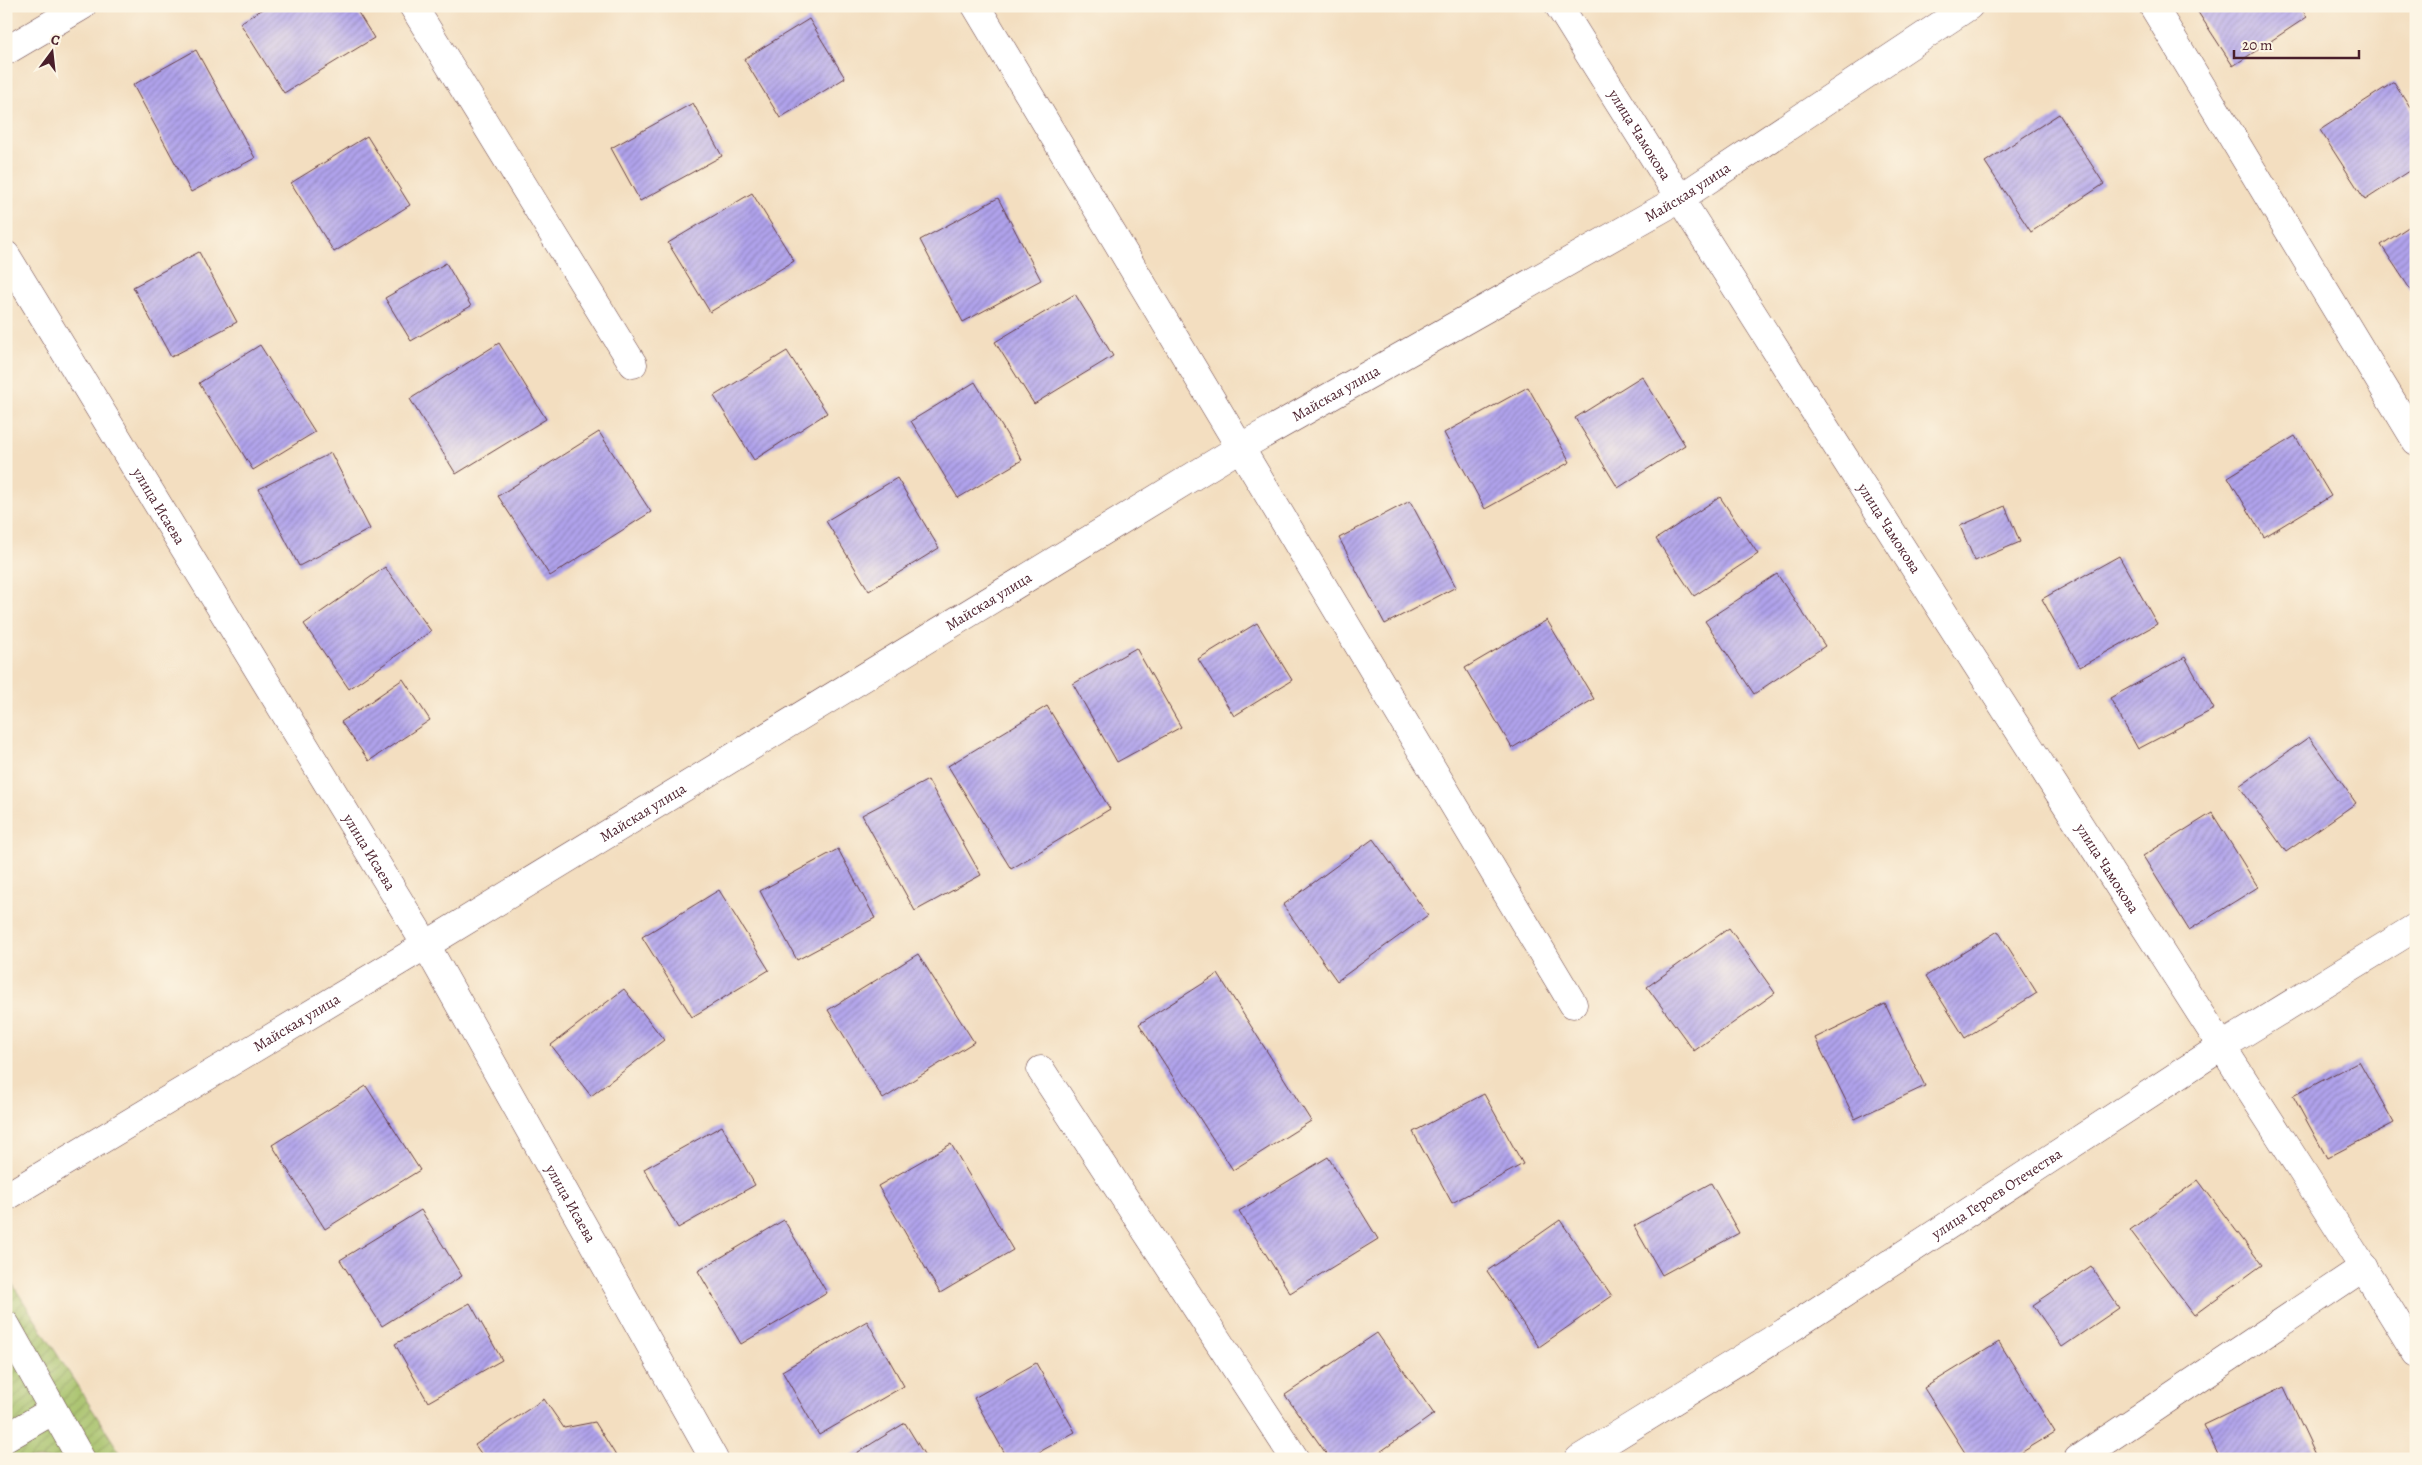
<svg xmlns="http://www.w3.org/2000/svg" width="2422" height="1465" viewBox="0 0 2422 1465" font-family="Alegreya,serif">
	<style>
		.garden { fill: url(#garden-furrows); stroke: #766f48 }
		.building { fill: url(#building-hatch) }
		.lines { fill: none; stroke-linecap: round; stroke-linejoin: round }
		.minor-casing { stroke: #633c41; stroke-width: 29 }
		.minor { stroke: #fff; stroke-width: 28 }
		.labels { text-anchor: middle; stroke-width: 4.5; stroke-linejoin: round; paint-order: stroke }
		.street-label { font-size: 15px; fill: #4a1f2b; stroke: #fcf5e5 }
	</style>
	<defs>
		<pattern id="garden-furrows" width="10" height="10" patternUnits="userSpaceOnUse" patternTransform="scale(1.25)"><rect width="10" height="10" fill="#a3bf65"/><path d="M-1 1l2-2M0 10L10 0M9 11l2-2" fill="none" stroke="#879b53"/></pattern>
		<pattern id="building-hatch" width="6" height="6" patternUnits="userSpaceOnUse" patternTransform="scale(1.25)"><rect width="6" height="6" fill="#b0a3ec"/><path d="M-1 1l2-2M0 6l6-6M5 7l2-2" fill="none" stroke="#9184bf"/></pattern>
	</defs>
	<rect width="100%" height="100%" fill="#fcf5e5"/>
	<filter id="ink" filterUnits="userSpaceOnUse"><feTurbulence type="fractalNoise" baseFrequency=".02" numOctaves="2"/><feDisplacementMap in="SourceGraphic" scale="10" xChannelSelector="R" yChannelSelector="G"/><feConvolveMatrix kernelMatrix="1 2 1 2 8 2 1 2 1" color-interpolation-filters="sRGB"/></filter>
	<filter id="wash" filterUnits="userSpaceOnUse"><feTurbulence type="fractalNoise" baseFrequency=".0096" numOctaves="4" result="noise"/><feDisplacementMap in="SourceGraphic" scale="20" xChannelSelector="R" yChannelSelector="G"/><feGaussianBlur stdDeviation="1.12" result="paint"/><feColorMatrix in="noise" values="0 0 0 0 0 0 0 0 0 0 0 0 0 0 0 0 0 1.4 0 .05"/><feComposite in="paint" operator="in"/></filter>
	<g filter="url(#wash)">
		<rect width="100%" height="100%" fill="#f3dec0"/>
		<!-- garden -->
		<path class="garden" d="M6,1274L124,1459H6Z"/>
		<g id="blocks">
			<!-- building -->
			<g class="building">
				<path d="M267,6H354L374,38L284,93L240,23Z"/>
				<path d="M2194,6H2300L2307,17L2233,66Z"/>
				<path d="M809,19L845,78L780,118L744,59Z"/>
				<path d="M196,50L255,158L191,192L133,85Z"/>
				<path d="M2394,82L2416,116V167L2365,200L2320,130Z"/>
				<path d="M693,103L722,156L640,201L611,148Z"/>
				<path d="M2059,114L2104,184L2031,232L1985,162Z"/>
				<path d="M367,136L410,205L334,252L291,183Z"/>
				<path d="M752,193L794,261L710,312L668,243Z"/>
				<path d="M998,198L1041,280L963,322L920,240Z"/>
				<path d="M2416,222V298L2381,245Z"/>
				<path d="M199,252L237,322L171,357L133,287Z"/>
				<path d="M446,263L471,306L411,341L385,298Z"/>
				<path d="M1075,294L1113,356L1034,404L995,342Z"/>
				<path d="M499,343L546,419L456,474L410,399Z"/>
				<path d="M260,345L315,432L253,470L199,383Z"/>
				<path d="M787,351L827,413L754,460L714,396Z"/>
				<path d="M1642,376L1685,445L1618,488L1575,418Z"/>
				<path d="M975,382L1022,460L958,498L911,421Z"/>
				<path d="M1528,387L1570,462L1485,509L1444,433Z"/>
				<path d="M599,432L651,512L550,576L498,496Z"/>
				<path d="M2295,436L2331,496L2264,537L2228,477Z"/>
				<path d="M331,453L370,529L299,566L259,489Z"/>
				<path d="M897,478L939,548L869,591L826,521Z"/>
				<path d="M1720,497L1758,554L1694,596L1656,539Z"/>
				<path d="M1410,501L1456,587L1385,624L1339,538Z"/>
				<path d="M2005,506L2020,542L1975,561L1960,526Z"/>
				<path d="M2119,556L2157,624L2080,667L2042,599Z"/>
				<path d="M385,567L431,631L349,689L304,624Z"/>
				<path d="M1777,574L1825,646L1754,694L1705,621Z"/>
				<path d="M1547,620L1594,699L1512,748L1465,668Z"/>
				<path d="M1257,623L1292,680L1234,716L1198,659Z"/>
				<path d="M1136,648L1181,727L1117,762L1073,684Z"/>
				<path d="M2185,657L2214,709L2138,749L2110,698Z"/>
				<path d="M403,679L430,720L369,761L341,722Z"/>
				<path d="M1047,706L1110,809L1011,869L948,766Z"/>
				<path d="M2309,737L2356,803L2286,852L2239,786Z"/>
				<path d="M928,780L981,875L915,911L862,815Z"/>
				<path d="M2212,813L2258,887L2189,930L2143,856Z"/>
				<path d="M1373,839L1428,915L1337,981L1283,905Z"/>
				<path d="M838,849L875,918L797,960L760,891Z"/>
				<path d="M719,890L769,970L692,1017L642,937Z"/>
				<path d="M1729,928L1775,993L1694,1051L1647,987Z"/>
				<path d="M1998,931L2037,993L1965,1038L1926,976Z"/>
				<path d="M918,954L974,1042L883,1099L828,1010Z"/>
				<path d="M1218,974L1311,1121L1233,1170L1139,1024Z"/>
				<path d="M624,989L664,1040L591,1096L551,1045Z"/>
				<path d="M1885,1004L1925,1086L1855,1119L1815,1038Z"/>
				<path d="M2359,1061L2394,1123L2327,1158L2293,1096Z"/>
				<path d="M366,1086L420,1170L325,1229L272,1145Z"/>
				<path d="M1484,1094L1523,1164L1452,1203L1413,1132Z"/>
				<path d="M722,1126L755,1185L678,1228L644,1169Z"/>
				<path d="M951,1144L1013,1250L940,1293L878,1186Z"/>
				<path d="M1328,1157L1378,1239L1290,1293L1239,1211Z"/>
				<path d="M2198,1180L2262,1265L2194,1315L2130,1230Z"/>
				<path d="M1711,1183L1739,1233L1662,1275L1634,1226Z"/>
				<path d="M421,1210L462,1276L382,1326L340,1260Z"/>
				<path d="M784,1220L827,1293L741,1344L698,1271Z"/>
				<path d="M1560,1220L1612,1296L1539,1347L1487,1271Z"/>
				<path d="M2091,1266L2119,1308L2062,1347L2033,1305Z"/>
				<path d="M470,1303L502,1360L428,1402L395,1344Z"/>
				<path d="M867,1321L904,1386L819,1435L782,1371Z"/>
				<path d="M1377,1333L1434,1414L1370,1459H1330L1285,1395Z"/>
				<path d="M1999,1342L2055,1432L2011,1459H1969L1924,1388Z"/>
				<path d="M1036,1363L1075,1432L1027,1459H1008L974,1398Z"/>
				<path d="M2284,1387L2318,1459H2220L2204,1425Z"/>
				<path d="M544,1399L564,1428L595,1422L618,1459H485L475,1445Z"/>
				<path d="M905,1423L927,1459H847Z"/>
			</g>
		</g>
	</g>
	<g filter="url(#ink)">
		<use href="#blocks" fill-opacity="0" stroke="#633c41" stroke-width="1"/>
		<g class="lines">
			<defs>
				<g id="minor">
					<path d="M413,6L633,364"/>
					<path d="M976,6L1573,1004"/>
					<path id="s1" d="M1559,6C1753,317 1951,625 2149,933C2238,1073 2330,1211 2416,1353"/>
					<path d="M2153,6L2416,441"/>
					<path d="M6,51L82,6"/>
					<path id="s2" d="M6,255L426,945L714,1459"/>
					<path d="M1041,1070L1295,1459"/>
					<path id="s3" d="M6,1197L426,945L1241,447L1679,199L1969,6"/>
					<path d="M6,1325L81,1459"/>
					<path d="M6,1438L52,1411"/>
					<path id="s4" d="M1579,1459L1785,1332L2221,1047L2416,927"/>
					<path d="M2078,1459L2364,1267"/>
				</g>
			</defs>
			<!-- minor casing -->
			<use href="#minor" class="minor-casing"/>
			<!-- minor -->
			<use href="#minor" class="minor"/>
		</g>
	</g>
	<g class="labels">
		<!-- street labels -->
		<g class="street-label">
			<text dy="5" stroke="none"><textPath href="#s1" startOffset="152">улица Чамокова</textPath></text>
			<text dy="5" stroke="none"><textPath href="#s3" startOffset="1959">Майская улица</textPath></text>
			<text dy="5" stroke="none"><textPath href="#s3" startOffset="1554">Майская улица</textPath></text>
			<text dy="5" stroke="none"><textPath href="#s2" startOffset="294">улица Исаева</textPath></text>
			<text dy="5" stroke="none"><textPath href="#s1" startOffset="618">улица Чамокова</textPath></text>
			<text dy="5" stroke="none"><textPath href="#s3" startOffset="1149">Майская улица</textPath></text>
			<text dy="5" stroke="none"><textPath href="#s3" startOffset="744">Майская улица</textPath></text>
			<text dy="5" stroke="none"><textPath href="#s2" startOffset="699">улица Исаева</textPath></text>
			<text dy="5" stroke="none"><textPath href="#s1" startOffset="1022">улица Чамокова</textPath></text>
			<text dy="5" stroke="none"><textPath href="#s3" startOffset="339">Майская улица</textPath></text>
			<text dy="5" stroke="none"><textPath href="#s4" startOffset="495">улица Героев Отечества</textPath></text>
			<text dy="5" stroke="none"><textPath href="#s2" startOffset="1104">улица Исаева</textPath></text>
		</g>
	</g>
	<!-- margin -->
	<rect width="2422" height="1465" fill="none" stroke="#fcf5e5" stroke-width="25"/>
	<!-- north arrow -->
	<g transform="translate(52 52) rotate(15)" stroke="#fcf5e5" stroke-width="4" paint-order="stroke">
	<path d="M0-4L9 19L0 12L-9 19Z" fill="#4a1f2b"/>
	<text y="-8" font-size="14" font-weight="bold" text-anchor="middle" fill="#4a1f2b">С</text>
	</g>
	<!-- scale -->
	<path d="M2234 50v8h125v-8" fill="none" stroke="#4a1f2b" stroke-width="2.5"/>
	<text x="2242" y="50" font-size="15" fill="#4a1f2b" stroke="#fcf5e5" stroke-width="4" paint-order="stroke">20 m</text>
</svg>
